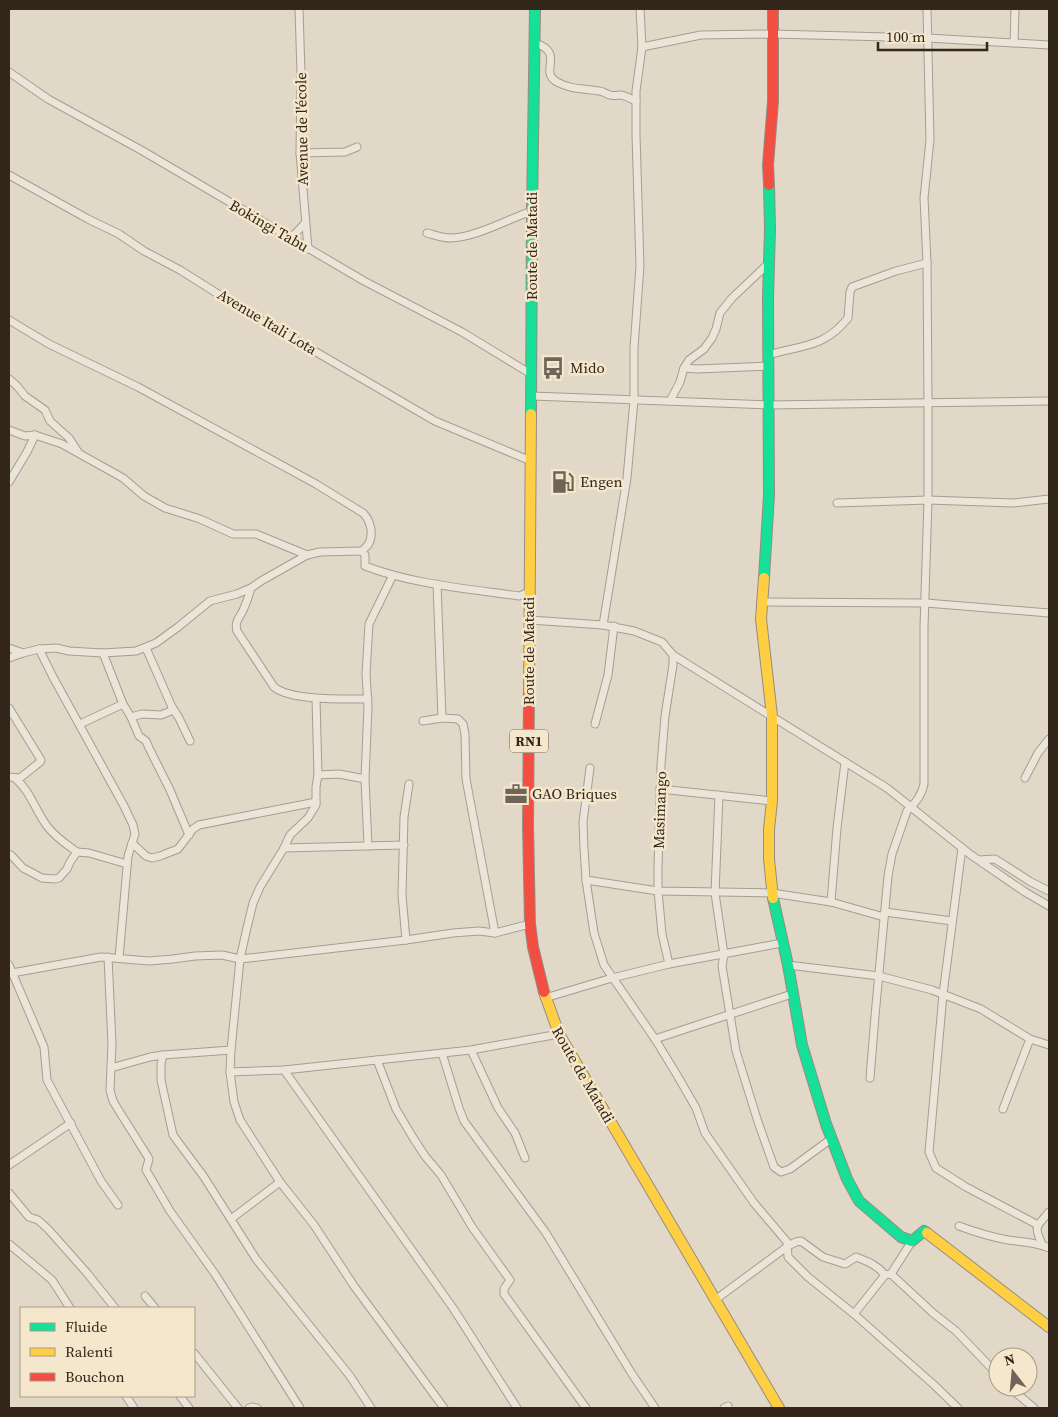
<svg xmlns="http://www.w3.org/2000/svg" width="1058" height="1417" viewBox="0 0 1058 1417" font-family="'Source Serif 4',serif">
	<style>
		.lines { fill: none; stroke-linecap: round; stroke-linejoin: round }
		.street-casing { stroke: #a69d92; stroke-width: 9 }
		.fast-casing { stroke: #968d82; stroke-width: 12 }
		.slow-casing { stroke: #968d82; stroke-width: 12 }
		.jam-casing { stroke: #968d82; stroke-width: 12 }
		.street { stroke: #eae4d9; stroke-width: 7 }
		.fast { stroke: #16e098; stroke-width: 10 }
		.slow { stroke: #ffcf43; stroke-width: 10 }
		.jam { stroke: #f24e42; stroke-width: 10 }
		.labels { text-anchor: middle; stroke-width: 5; stroke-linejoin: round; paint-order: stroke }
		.shield { fill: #f4e7cc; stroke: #6d6050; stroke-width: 1 }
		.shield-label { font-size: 14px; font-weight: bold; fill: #33261b }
		.street-label { font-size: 15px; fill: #33261b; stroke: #f4e7cc }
		.poi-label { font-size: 15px; fill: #33261b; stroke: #f4e7cc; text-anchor: start }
	</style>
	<rect width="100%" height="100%" fill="#e2d8c8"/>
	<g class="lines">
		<defs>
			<g id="street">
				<path d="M299,9L301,73L300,153L308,249"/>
				<path d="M535,43C566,53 538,71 557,82C572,90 583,88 599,91C603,91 606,94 610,95C613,96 618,95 621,95C627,96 631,99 636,101"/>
				<path d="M1014,43L1015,9"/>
				<path d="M642,47L701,35L772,34L928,38L1049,45"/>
				<path d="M9,72L48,99L141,150L364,281L462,332L531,374"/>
				<path d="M300,153L345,152L357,147"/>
				<path d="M9,175L88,219L119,234L144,251L180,270L242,309L435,421L531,461"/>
				<path d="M427,233C435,235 442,238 450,238C475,238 508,219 532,211"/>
				<path d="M288,237L295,234L305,223"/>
				<path d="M9,320L49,344L138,387L316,484L363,513C371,521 374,535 368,545C366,547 364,549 362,551L365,555V566C411,584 470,589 519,596L530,592"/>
				<path d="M768,355C802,345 824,348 848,318L850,292L852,287L896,271L927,263"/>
				<path d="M684,368L689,360L704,349L712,338L716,329L720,313L732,298L769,263"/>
				<path d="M9,379L17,386L25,396L45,410L50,421L69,438L78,452"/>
				<path d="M532,396L769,405L1049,401"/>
				<path d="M670,401L680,382L684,368L697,369L768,366"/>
				<path d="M9,430L25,436L35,435L62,444L123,478L144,496L165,508L200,519L233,534H256L307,555"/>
				<path d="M9,482L27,452L35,435"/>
				<path d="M837,503L928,500L1013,503L1049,499"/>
				<path d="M437,584L442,718"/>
				<path d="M251,588C249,595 247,602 244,608C241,617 234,620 237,631L274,687C291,701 345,699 368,699"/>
				<path d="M761,602L926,603L1049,613"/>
				<path d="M530,620L603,625L634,631L662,642L673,655L887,788L971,855L1025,892L1049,906"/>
				<path d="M603,625L627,478L634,400V348L640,266L636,135V91L642,47L640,9"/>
				<path d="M9,648L23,653"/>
				<path d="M39,649L53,677L124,806L133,825L135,834L128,856L119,958"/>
				<path d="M103,653L123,704L131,717L139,736L146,741L149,748L170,790L189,835"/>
				<path d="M9,658L23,653L39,649L56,648L69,651L103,653L136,651L156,643L178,627L210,601L237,594L251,588L261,581L307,555L320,552L362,551"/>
				<path d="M316,699L318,775L316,787V805L308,818L290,835L284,848L260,887L253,903L246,932L240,959L231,1050L230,1072L234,1102L240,1120L280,1182L314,1225L354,1286L444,1408"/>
				<path d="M172,707L179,718L190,741"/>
				<path d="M9,708L41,760L40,762L20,778L9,777"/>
				<path d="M131,717L142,714L161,715L171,711L172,707L146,648"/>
				<path d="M423,721L442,718L458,719L463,724L465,734L466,779L495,933"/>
				<path d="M80,724L123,704"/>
				<path d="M595,724L608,675L614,626"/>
				<path d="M590,768L583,822L584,848L586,880L594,933L604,965L655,1039L677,1075L696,1108L705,1133L754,1203L787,1242L788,1257L808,1277L854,1314L933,1384L958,1408"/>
				<path d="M318,775L339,774L365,779L368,846"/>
				<path d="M15,778C31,792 35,810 47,826C55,837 66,844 77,852"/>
				<path d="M1025,778L1038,753L1049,739"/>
				<path d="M365,779L368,706L366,674L369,624L393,575"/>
				<path d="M660,789L772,801"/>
				<path d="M719,795L715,893L724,955L722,966L736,1051L758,1122L774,1167L781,1172L790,1169L831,1139"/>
				<path d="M132,843L146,856L152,858L160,856L178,849L193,829L199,825L316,802"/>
				<path d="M284,848L404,845"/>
				<path d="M962,848L943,994L929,1152L936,1168L966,1187L1038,1225"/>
				<path d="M9,856L11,855L23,868L42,878L55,879L59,878L67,869L70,862L77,852L89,853L127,864"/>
				<path d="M979,860L995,859L1031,882L1049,891"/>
				<path d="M586,880L658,891L772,893L831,902L884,917"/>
				<path d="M831,902L837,828L845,762"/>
				<path d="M885,912L952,921"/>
				<path d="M406,940L402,895L404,817L409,784"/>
				<path d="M108,957L112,1044L110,1090L113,1101L119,1111L148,1157L149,1159L146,1170L170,1211L215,1274L300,1408"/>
				<path d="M669,964L662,934L658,891V867L661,765L665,716L673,665V655"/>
				<path d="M9,965L44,1047L47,1080L101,1181L118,1205"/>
				<path d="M788,965L879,976L932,990L981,1009L1030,1039L1049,1045"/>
				<path d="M12,973L101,957L149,961L173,959L195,956L222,955L240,959L249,958L406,940L453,933L479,931L495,933L530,924"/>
				<path d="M545,998L612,978L669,964L782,943"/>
				<path d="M655,1039L792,994"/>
				<path d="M471,1050L498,1108L515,1133L525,1158"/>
				<path d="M442,1053L459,1108L464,1121L546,1233L632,1374L655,1408"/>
				<path d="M163,1055L161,1064V1080L173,1135L204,1177L256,1259L350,1376L371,1408"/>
				<path d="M377,1060L396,1109L412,1136L425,1156L441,1175L472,1227L510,1280L504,1289V1294L586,1408"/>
				<path d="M111,1068L150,1057L163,1055L231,1050"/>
				<path d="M284,1070L453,1308L517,1408"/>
				<path d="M230,1072L284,1070L377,1060L471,1050L559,1034"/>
				<path d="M870,1078L875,1016L888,876L892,854L907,811C915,804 922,794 924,784V627L928,500V403L927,263L924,198L930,140L927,9"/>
				<path d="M1003,1109L1030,1039"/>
				<path d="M9,1165L71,1123"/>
				<path d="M9,1193L29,1217L38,1220L48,1229L87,1273L115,1308"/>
				<path d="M231,1219L280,1182"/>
				<path d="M959,1226C975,1232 991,1237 1008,1240C1022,1242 1036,1242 1049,1248"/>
				<path d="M9,1244L52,1280L70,1308"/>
				<path d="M1042,1244C1033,1225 1037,1227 1049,1212"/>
				<path d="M891,1274L912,1241"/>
				<path d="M145,1296L155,1308"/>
				<path d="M715,1300L788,1246L796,1242L801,1241L823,1257L845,1264L856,1257C867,1261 877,1265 885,1275L891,1274L933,1313L956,1331L998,1375"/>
				<path d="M854,1314L885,1275"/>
				<path d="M194,1353L238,1408"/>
				<path d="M1009,1387L1034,1408"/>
				<path d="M126,1396L134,1408"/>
				<path d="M180,1396L189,1408"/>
				<path d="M249,1408L253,1407L257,1408"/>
				<path d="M724,1408L728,1406"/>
			</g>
			<g id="fast">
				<path d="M531,414L532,211L535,9"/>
				<path d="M764,578L769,495L768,298L770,229L769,185"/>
				<path d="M773,898L788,965L802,1045L826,1124L847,1179L859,1201L901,1237L912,1241L924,1231L927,1233"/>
			</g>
			<g id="slow">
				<path d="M764,578L761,619L772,716V801L769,829V859L773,898"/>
				<path d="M529,695L531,414"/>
				<path d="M544,992L559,1034L779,1408"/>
				<path d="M927,1233L1049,1327"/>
			</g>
			<g id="jam">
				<path d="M769,185L768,165L773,101V9"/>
				<path d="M529,695L528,825L530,924L533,947L544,992"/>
			</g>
		</defs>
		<!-- street casing -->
		<use href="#street" class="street-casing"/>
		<!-- fast casing -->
		<use href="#fast" class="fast-casing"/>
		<!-- slow casing -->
		<use href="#slow" class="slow-casing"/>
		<!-- jam casing -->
		<use href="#jam" class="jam-casing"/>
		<!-- street -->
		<use href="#street" class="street"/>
		<!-- fast -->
		<use href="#fast" class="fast"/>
		<!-- slow -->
		<use href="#slow" class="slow"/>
		<!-- jam -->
		<use href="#jam" class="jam"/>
	</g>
	<!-- icons -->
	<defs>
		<symbol id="bus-bare" viewBox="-9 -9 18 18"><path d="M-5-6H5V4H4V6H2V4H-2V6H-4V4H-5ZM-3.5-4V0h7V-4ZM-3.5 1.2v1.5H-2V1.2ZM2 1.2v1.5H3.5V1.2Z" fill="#706458" stroke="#f4e7cc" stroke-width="2.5" paint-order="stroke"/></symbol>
		<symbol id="fuel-bare" viewBox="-9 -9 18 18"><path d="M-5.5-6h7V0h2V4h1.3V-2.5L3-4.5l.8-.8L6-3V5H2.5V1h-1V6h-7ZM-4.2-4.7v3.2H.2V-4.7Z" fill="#706458" stroke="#f4e7cc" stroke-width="2.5" paint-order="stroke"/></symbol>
		<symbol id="office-bare" viewBox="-9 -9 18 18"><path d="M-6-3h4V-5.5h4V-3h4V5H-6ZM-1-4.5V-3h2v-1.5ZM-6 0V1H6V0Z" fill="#706458" stroke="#f4e7cc" stroke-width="2.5" paint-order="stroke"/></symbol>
	</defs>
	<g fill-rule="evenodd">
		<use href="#bus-bare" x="537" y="352" width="32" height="32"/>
		<use href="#fuel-bare" x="547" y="466" width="32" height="32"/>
		<use href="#office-bare" x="500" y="778" width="32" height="32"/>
	</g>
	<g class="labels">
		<!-- shield labels -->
		<rect class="shield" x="510" y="729.5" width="38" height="23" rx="4"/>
		<g class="shield-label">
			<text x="529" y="746">RN1</text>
		</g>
		<!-- street labels -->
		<g class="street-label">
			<text transform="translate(302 129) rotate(-91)" y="5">Avenue de l'école</text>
			<text transform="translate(269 226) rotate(30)" y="5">Bokingi Tabu</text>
			<text transform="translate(532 246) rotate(-90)" y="5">Route de Matadi</text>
			<text transform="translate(267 322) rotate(31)" y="5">Avenue Itali Lota</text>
			<text transform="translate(529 651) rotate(-90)" y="5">Route de Matadi</text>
			<text transform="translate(660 810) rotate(-88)" y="5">Masimango</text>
			<text transform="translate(583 1075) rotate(60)" y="5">Route de Matadi</text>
		</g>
		<!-- poi labels -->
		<g class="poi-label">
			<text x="570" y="373">Mido</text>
			<text x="580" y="487">Engen</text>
			<text x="532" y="799">GAO Briques</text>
		</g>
	</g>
	<!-- border -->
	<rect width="1058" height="1417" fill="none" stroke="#33261b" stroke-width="20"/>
	<!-- legend -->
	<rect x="20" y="1307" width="175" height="90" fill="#f4e7cc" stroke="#a79a85"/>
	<rect x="30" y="1323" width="25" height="8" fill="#16e098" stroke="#a79a85"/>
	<text x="65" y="1332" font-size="15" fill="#33261b">Fluide</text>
	<rect x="30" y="1348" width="25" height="8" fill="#ffcf43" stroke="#a79a85"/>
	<text x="65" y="1357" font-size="15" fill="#33261b">Ralenti</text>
	<rect x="30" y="1373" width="25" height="8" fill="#f24e42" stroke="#a79a85"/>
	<text x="65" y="1382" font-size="15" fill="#33261b">Bouchon</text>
	<!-- north arrow -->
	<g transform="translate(1013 1372) rotate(344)"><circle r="24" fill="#f4e7cc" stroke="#a79a85"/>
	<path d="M0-4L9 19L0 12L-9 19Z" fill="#706458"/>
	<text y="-8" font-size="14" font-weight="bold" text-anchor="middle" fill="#33261b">N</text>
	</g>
	<!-- scale -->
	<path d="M878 42v8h109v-8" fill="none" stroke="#33261b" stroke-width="2.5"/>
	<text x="886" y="42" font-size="15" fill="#33261b" stroke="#f4e7cc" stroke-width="4" paint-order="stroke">100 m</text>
</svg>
